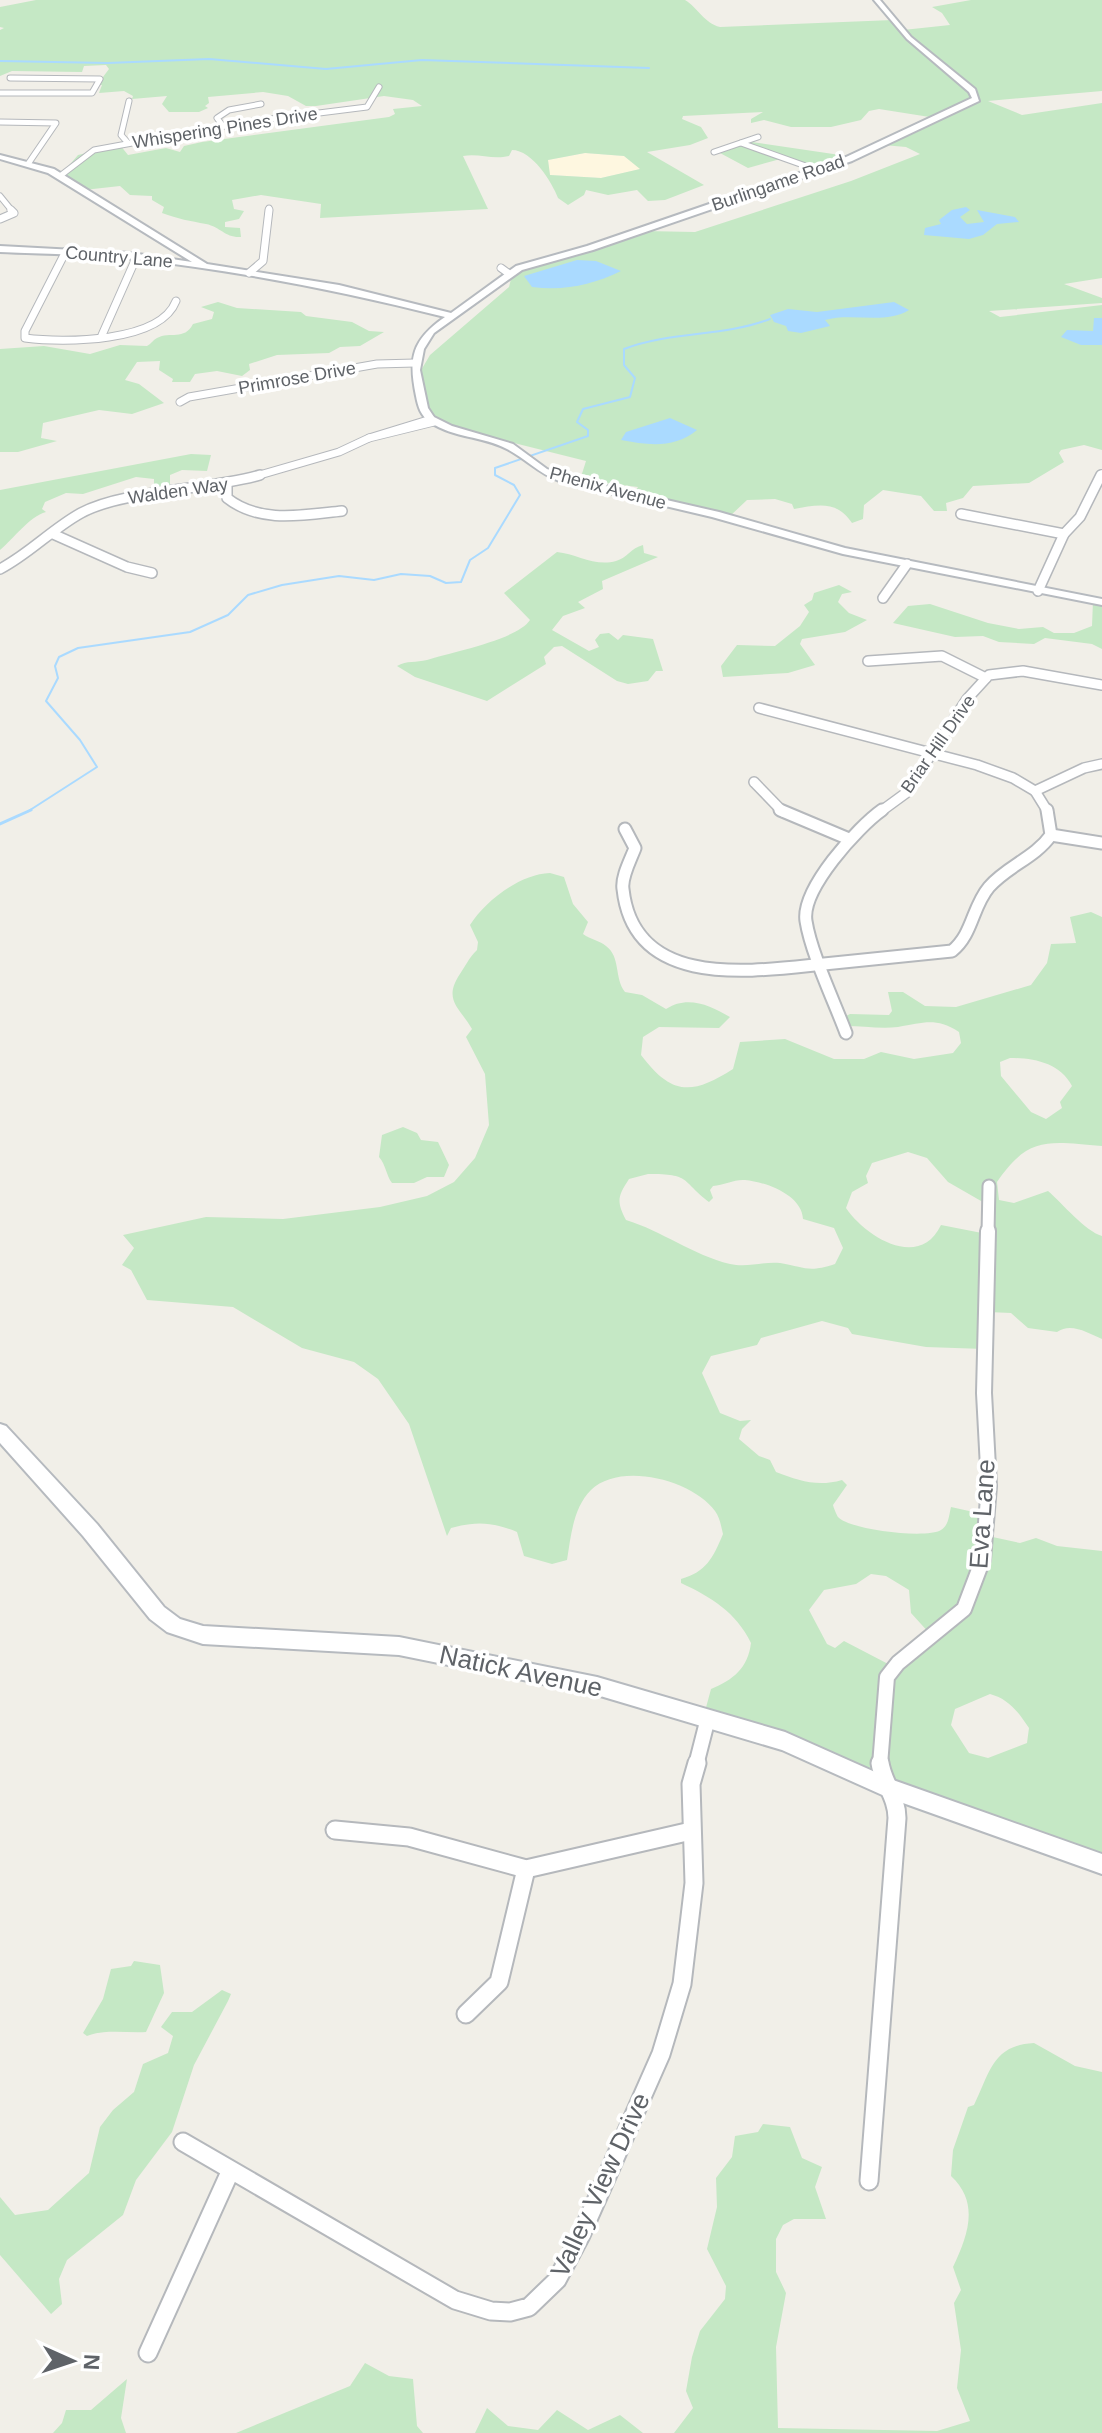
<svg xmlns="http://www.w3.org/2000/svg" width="1102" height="2433" viewBox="0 0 1102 2433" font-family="Arial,sans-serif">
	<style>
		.commercial { fill: #fef7e0 }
		.green { fill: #c5e8c5; fill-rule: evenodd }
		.water { fill: #aadaff }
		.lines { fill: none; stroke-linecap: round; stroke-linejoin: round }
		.stream-far1 { stroke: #aadaff; stroke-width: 2 }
		.stream { stroke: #aadaff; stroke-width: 3 }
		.street-far5-casing { stroke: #b5b8bc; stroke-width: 7 }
		.street-far4-casing { stroke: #b5b8bc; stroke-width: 9 }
		.street-far3-casing { stroke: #b5b8bc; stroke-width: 12 }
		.street-far2-casing { stroke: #b5b8bc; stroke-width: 15 }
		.street-far1-casing { stroke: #b5b8bc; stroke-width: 18 }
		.street-casing { stroke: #b5b8bc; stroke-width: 21 }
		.secondary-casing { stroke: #b6babf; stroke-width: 4 }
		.street-far5 { stroke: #fff; stroke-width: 5 }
		.street-far4 { stroke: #fff; stroke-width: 7 }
		.street-far3 { stroke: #fff; stroke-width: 9 }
		.street-far2 { stroke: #fff; stroke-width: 11 }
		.street-far1 { stroke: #fff; stroke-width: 14 }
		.street { stroke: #fff; stroke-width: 17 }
		.secondary { fill: #fff; fill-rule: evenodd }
		.labels { text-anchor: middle; stroke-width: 7; stroke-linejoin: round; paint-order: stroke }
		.far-street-label { font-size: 18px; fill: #5f6368; stroke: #fff }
		.near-street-label { font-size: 26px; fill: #5f6368; stroke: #fff }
	</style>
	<rect width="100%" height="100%" fill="#f1efe8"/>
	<!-- commercial -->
	<path class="commercial" d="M585,153L624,156L641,169L601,178L550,175L548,160Z"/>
	<!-- green -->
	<g class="green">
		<path d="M36,0H685C698,8 704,23 720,27L893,20L903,30L950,25L942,13L932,7L971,0H1102V91L988,101L1022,115L1102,103V278L1064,284L1102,298V303L989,311L1000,317L1102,305V450L1084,445L1061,450L1059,453L1064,462L1029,483L973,486L963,498L946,503L947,511H934L921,496L883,490L864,505L863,519L852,523C837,500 817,505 794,509L792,504L775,499L747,500L729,517L633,495L638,487L580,480L586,461L438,424L428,407L420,372L430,355L509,287L512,275L644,231L695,232L851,181L920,154L906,147L883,145L936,118L879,109L869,111L861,120L831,127H791L764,120L751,123V119L763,112L683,116L682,119L701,127L708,138L690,145L647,152L704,185L665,200L648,201L637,190L608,195L586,190L584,195L568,205L558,198C552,182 532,150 512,150L509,156C492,160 479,153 463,156L488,209L320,218L321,204L261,195L232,200L234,209L244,211L239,219L225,222V227L240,228L241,237C225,238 221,227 206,224C190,221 178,219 162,213L164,207L152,200V196L130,195L120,186L84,190L60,176L78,155L120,145L128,155L166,148L180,152L184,146L202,142L389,117L395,114L393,109L422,106L413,100L384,96L316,106H306L288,96L263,92L208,97L209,103L205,106L208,108L199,112H169L162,104L167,96L132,99L133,96L124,91L99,93L102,85H97L109,69L106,65L84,66L82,72L12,71L0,76V30L4,28L0,27V7ZM585,153L624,156L640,169L601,178L550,175L548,160Z"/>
		<path d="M745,141L840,155L850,159L818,170L784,158L748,168L720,153Z"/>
		<path d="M218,302L237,308L301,312L306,316L352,322L369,331L384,332L360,346L340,347L329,353L277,355L249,364L250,370L242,376L217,371L195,374L190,382H172L173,379L159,370L160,361L137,362L125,380L139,384L164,403L132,414L99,410L43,423L41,438L57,441L18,452H0V349L44,346L90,354L120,345L147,346C151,344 153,340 157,338C170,331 184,341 193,324L212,319L214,312L201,307Z"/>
		<path d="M191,454L211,455L207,471L182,470L170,475V491L154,492V479L136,477L83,494L66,493L45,502L42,509L46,512C29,517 14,538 0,550V490Z"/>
		<path d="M643,545L644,553L658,557L602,581L603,589L578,602L585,608L563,616L552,630L589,651L599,647L595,640L600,634L609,633L618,640L623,635L653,639L663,671H656L648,681L628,684L617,681L562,646L554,647L544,657L546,664L487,701L415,677L397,666C407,660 416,663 427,660C451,652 517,640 530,620L504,593L557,552C577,554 595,567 616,561C627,558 631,548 643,545Z"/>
		<path d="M839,585L852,592L842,594L838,602L849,613L867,620L845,632L802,639L800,644L815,665L788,673L723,677L721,666L737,645L775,646L800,626L809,612L804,605L812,600L814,593Z"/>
		<path d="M1093,601L1102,602V649L1092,644L1045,638L1034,644L999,642L983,636L955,637L893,623L908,606L930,604L988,623L1019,629L1043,627L1054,633H1074L1092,626Z"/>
		<path d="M550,873L564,877L573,904L588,922L583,934C591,940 599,940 606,946C621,957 614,978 625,992L642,995L666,1009C687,995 710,1005 730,1017L719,1028L659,1027L643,1037L641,1055C672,1096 692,1095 733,1069L740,1042L785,1039L834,1059H864L881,1052L914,1059L953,1053L961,1043L959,1032C935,1017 924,1023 898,1027C881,1029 862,1026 846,1026L842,1018L850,1014L889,1015L892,1011L888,992H903L925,1006L956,1007L1031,985L1047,963L1051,944L1076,943L1070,917L1091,912L1102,917V1146C1049,1142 1029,1135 997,1182L999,1200L1014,1203L1048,1191C1063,1204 1085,1231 1102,1236V1339C1088,1333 1071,1322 1057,1332L1028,1328L1011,1313L988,1312L984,1349L926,1347L852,1334L848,1328L822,1321L761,1338L757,1345L711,1356L702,1373L720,1413L740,1421L751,1420L742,1429L739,1439L759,1456L770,1460L776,1472C799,1481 818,1487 842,1480L847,1485L833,1505C833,1506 837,1516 838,1517C850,1530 926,1539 941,1530C949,1525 949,1515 951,1507L987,1515L988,1536L1020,1543L1036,1538L1057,1546L1102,1551V1865L704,1715L711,1689C733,1680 748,1668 751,1643C736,1612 711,1597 681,1583V1579C706,1572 713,1558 723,1534C721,1526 720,1518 715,1511C693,1480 620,1461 591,1490C573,1508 571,1536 567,1560L552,1564L524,1556L517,1532C493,1522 476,1521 451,1528L447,1536L409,1424L378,1379L354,1362L302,1348L233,1307L147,1300L131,1270L122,1265L134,1248L123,1235L206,1217L283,1219L380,1207L427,1196L454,1182L475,1158L489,1125L485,1074L466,1037L472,1029C460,1008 444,1001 458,977C465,967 468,959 477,950L478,942L470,925C485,901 520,874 550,873ZM1010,1058C1034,1058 1060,1063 1072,1086L1060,1102L1062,1108L1046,1119L1031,1112L1001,1076L1000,1062ZM908,1152L927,1158L948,1182L988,1205L987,1234L941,1225C919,1271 865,1236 846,1208L852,1192L868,1183L866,1176L872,1163ZM648,1174C692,1174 680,1180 709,1202L713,1198L710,1190L713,1186C724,1185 735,1179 745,1180C766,1182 802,1195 803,1219L834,1228L843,1248L835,1264C808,1273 805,1267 780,1263C765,1261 748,1268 730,1264C693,1255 662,1231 626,1220C616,1201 618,1196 629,1179ZM871,1574L886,1576L909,1590L911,1613L931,1635L892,1666L844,1641L835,1648L827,1644L809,1610L824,1590L856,1584ZM990,1694C1009,1699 1019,1713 1029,1728L1027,1743L988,1758L969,1753L951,1725L955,1709Z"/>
		<path d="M403,1127L417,1133L421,1140L438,1142L449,1165L444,1177H427L414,1183H392C386,1175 386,1165 379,1157L382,1135Z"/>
		<path d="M134,1961L160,1965L164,1993L146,2032C126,2033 103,2029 87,2036L83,2033L103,1999L111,1969L131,1966Z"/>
		<path d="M222,1990L231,1994L228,2001L194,2065L172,2132L136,2180L123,2215L67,2260L59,2279L62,2304L51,2314L0,2255V2197L15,2215L48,2210L89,2173L100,2127L113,2110L134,2092L143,2064L168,2053L173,2036L161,2027L172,2012H192Z"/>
		<path d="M1034,2043L1075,2066L1102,2072V2433H674L693,2408L686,2391L692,2357L700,2331L725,2299L726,2286L707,2249L717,2207L716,2178L732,2157L735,2136L758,2132L763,2124L790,2127L802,2158L822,2167L815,2187L826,2219H794L783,2225L776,2239V2272L786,2293L776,2347L778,2428L937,2431L970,2421L957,2388L961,2350L954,2303L961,2290L953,2267C968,2235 980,2203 951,2176L953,2150L968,2107L974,2105C990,2072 993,2045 1034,2043Z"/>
		<path d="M365,2363L389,2376L413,2379L417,2426L423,2433H236L350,2386Z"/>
		<path d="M127,2379L121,2418L126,2433H53L62,2423L66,2410H91Z"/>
		<path d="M487,2408L508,2426L538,2430L557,2410L588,2430L620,2415L643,2433H475Z"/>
	</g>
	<!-- water -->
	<g class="water">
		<path d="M966,207L970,210L960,217L967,224L984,222L977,210L1015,217L1019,222L997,224L983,235L969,239L924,235L925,228L941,224L939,220L952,210Z"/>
		<path d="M577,260L596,261L621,271C592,285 565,291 532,287L524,276Z"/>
		<path d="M894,302L909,310C885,325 851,312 825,320L830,326L801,333L788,331L786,326L774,322L770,315L788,309L817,312Z"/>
		<path d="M1094,318H1102V345H1081L1061,337L1067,330L1093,331Z"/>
		<path d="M670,418L697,430C674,449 648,445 621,440L626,432Z"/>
	</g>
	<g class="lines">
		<!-- stream-far1 -->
		<g class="stream-far1">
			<path d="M0,61L108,63L209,59L326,69L422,60L649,68"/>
			<path d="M27,812L97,767L80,740L46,701L58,678L55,666L59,657L78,648L190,632L228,615L248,595L282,585L339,576L374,580L401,574L430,576L446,583L461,582L470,560L488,548L520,495L514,485L495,475V468L588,436V430L577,422L583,409L630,397L635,378L624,365V349C671,331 723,337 770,319"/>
		</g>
		<!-- stream -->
		<path class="stream" d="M0,824L31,810"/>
		<defs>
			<g id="street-far5">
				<path d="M0,93H92L100,79L10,78"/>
				<path d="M0,122L56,123L28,164"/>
				<path d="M223,126L217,118L229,110L261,104"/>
				<path d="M128,143L121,135L129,101"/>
				<path d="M741,143L817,170"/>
				<path d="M714,152L758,137"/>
				<path d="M60,176L94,150L247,122L367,107L379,87"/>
				<path d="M0,196L13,212"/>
				<path d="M269,212V208"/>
			</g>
			<g id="street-far4">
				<path d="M0,219L14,213L11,210"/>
				<path d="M66,251L25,331V338C63,343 160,343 176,301"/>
				<path d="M501,268L508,273"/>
				<path d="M249,273L263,261L269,210"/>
				<path d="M102,335L137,256"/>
				<path d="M180,402L189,397L377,364L415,363"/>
				<path d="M431,419L369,438L434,422"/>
				<path d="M253,477L339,452L369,438"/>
				<path d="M1100,477L1102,474"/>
			</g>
			<g id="street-far3">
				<path d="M227,485V498C260,524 303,515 342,511"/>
				<path d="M961,514L1064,534"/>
				<path d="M53,534L127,567L152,573"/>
				<path d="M0,569C29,554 52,529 81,513C123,490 209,490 260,475"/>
				<path d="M1038,591L1064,534L1080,517L1101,475"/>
				<path d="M883,598L907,564"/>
				<path d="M868,661L942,656L986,678"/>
				<path d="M759,708L977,765L1013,778L1035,791L1048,812"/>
				<path d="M754,782L783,812"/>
				<path d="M1035,791L1084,768L1102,764"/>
				<path d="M880,812L906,793L967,699L989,675L1023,671L1102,685"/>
			</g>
			<g id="street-far2">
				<path d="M780,810L849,839"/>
				<path d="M625,829L635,848C631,859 621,877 623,889C634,991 754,971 824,964C867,960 909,955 952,951C973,934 972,907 989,887C1007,866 1035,858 1051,835L1047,810"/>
				<path d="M1051,835L1102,843"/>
				<path d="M846,1033C834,1001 811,953 806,921C801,889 858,827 882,810"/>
				<path d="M988,1233L989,1186"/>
			</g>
			<g id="street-far1">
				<path d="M696,1765L708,1718"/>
				<path d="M880,1765L887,1677L898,1663L964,1609L983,1559L989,1486L984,1393L988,1231"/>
			</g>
			<g id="street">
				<path d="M335,1830L409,1837L526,1869L691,1831"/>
				<path d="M466,2014L499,1982L526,1869"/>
				<path d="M183,2142L455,2300L491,2311L510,2312L529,2307L557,2280L581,2235L661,2054L682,1984L694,1883L691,1784L697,1763"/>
				<path d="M869,2181L897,1818C897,1797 883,1783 880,1763"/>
				<path d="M148,2353L230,2172"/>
			</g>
			<g id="secondary">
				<path d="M874,0H880L911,37L975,89L979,101L852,161L593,250L522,270L434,333L424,349L420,370L428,408L434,417L452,426L513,444L547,469L566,477L719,512L845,548L1102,599V605L843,554L712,517L559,481C538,473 526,459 507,449C483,436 453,438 430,422C421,416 418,407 416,396C408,358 412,340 445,317C342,291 239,271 134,259C90,254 44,254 0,252V246L131,253L192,262L48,173L0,159V155L54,169L207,264L339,285L451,313L516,266L587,246L846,157L972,98L969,92L907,39Z"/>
				<path d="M0,1424L6,1426L97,1524L164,1607L180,1619L203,1626L399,1637L597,1677L785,1732L893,1780L1102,1854V1874L889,1798L782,1750L597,1695L399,1655L203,1644L167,1632L150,1619L83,1536L0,1443Z"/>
			</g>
		</defs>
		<!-- street-far5 casing -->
		<use href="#street-far5" class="street-far5-casing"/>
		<!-- street-far4 casing -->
		<use href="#street-far4" class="street-far4-casing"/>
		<!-- street-far3 casing -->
		<use href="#street-far3" class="street-far3-casing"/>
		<!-- street-far2 casing -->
		<use href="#street-far2" class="street-far2-casing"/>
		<!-- street-far1 casing -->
		<use href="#street-far1" class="street-far1-casing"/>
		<!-- street casing -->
		<use href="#street" class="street-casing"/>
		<!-- secondary casing -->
		<use href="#secondary" class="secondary-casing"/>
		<!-- street-far5 -->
		<use href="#street-far5" class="street-far5"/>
		<!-- street-far4 -->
		<use href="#street-far4" class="street-far4"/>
		<!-- street-far3 -->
		<use href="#street-far3" class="street-far3"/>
		<!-- street-far2 -->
		<use href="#street-far2" class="street-far2"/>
		<!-- street-far1 -->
		<use href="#street-far1" class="street-far1"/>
		<!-- street -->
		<use href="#street" class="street"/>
		<!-- secondary -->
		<use href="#secondary" class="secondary"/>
	</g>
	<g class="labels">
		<!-- far-street labels -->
		<g class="far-street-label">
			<text transform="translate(225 128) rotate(-9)" y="6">Whispering Pines Drive</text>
			<text transform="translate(778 183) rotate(-19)" y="6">Burlingame Road</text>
			<text transform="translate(119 257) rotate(5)" y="6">Country Lane</text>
			<text transform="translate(297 378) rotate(-10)" y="6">Primrose Drive</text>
			<text transform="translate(608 488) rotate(15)" y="6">Phenix Avenue</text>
			<text transform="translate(178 491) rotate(-8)" y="6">Walden Way</text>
			<text transform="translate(938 744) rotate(-55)" y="6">Briar Hill Drive</text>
		</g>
		<!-- near-street labels -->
		<g class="near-street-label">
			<text transform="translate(982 1514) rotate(-86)" y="9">Eva Lane</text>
			<text transform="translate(521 1671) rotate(12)" y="9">Natick Avenue</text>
			<text transform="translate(600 2185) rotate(-65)" y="9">Valley View Drive</text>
		</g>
	</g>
	<!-- north arrow -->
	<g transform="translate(72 2361) rotate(93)" stroke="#ffffff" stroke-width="6" paint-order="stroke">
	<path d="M0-6L14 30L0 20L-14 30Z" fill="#5f6368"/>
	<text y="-12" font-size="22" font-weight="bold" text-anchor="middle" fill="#5f6368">N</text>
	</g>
</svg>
